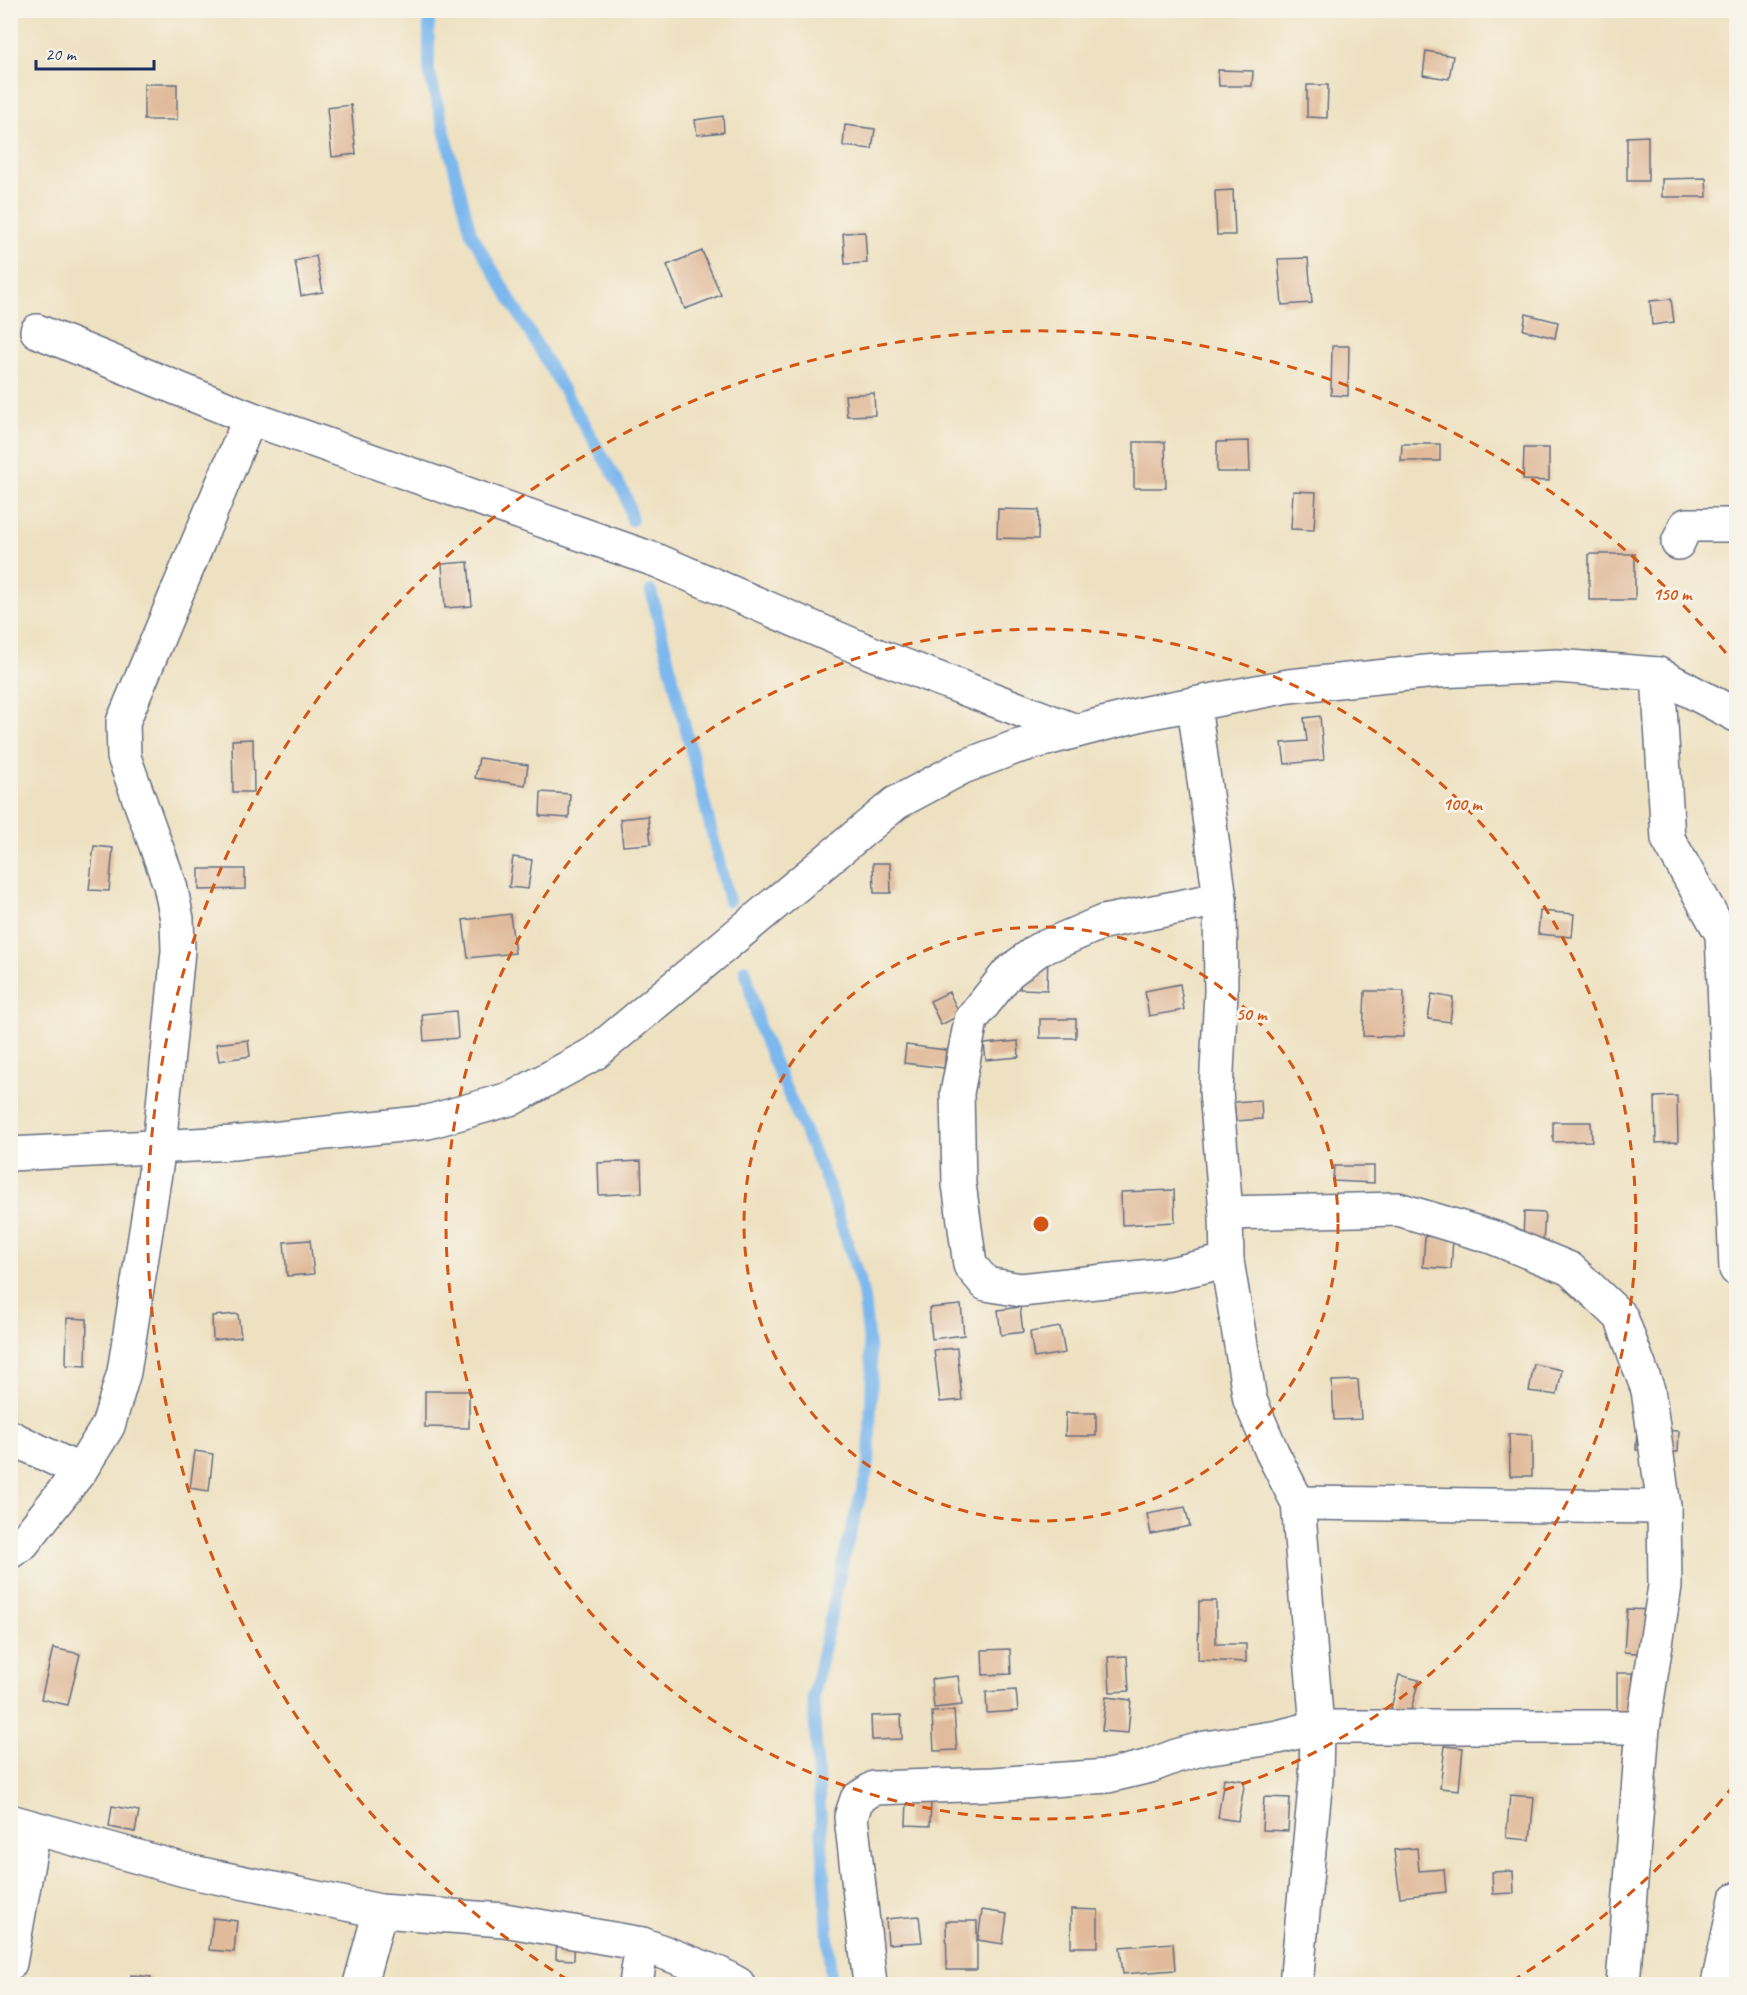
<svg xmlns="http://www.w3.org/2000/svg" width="1747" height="1995" viewBox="0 0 1747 1995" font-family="Caveat,sans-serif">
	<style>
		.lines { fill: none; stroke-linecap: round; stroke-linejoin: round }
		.stream { stroke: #7bb7ed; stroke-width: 12 }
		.building { fill: #e0ba9a }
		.minor-casing { stroke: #656d81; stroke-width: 36 }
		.minor { stroke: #fff; stroke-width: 33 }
		.ring { fill: none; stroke: #d45514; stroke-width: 3; stroke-dasharray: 10 8 }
		.centre { fill: #d45514; stroke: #f7f3e8; stroke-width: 3 }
		.ring-label { font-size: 18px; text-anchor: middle; font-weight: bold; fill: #d45514; stroke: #f7f3e8; stroke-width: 6; stroke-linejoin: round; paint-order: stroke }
	</style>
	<rect width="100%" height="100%" fill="#f7f3e8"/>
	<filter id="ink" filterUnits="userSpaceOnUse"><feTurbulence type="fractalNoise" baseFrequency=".0167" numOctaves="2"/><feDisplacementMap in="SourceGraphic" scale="12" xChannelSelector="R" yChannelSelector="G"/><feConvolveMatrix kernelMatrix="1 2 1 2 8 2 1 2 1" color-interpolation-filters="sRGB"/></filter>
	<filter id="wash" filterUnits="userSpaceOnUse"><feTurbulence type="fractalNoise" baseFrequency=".008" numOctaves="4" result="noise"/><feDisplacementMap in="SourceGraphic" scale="24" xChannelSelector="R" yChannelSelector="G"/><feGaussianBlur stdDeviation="1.35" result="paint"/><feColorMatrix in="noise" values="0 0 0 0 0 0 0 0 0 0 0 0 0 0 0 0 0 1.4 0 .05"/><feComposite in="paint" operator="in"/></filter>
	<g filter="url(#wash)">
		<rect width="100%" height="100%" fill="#eee1c1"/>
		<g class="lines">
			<!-- stream -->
			<g class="stream">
				<path d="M429,10V71L471,233L626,496L632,520"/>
				<path d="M651,591L729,901"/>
				<path d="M745,969L760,1030L830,1189L863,1291L872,1371L869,1464L844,1557L813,1697L831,1984"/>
			</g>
		</g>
		<g id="blocks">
			<!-- building -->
			<g class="building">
				<path d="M1426,51L1453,56L1449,79L1423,75Z"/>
				<path d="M1218,70L1253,71L1252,86H1219Z"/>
				<rect x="144" y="84" width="33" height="36"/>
				<path d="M1307,85H1328L1327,118L1307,117Z"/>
				<path d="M351,105L356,154L332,157L327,108Z"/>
				<path d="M723,116L724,132L697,135L695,120Z"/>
				<path d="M845,125L875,129L872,149L843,146Z"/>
				<path d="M1648,136V181H1627V137Z"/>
				<path d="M1706,178L1707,197H1662V179Z"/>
				<path d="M1233,190L1235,235H1217L1215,191Z"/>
				<path d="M865,232L867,263L845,264L843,233Z"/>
				<path d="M702,251L721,295L685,309L667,265Z"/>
				<path d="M316,256L323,292L301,296L295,261Z"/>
				<path d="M1308,258L1312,303L1282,305L1278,259Z"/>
				<path d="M1671,299L1674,322L1652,325L1650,301Z"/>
				<path d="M1526,314L1558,322L1555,338L1523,330Z"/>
				<path d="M1332,346H1349L1348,396L1331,395Z"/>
				<path d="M874,393L875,415L847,416L845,395Z"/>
				<path d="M1249,441L1250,472H1217V442Z"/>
				<path d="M1134,442H1165L1166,488H1134Z"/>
				<path d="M1402,444H1440V461H1401Z"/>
				<path d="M1524,448H1549V481L1523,480Z"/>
				<path d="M1293,491L1316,492L1314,530L1291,529Z"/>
				<path d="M998,509L1039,510L1038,539L997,538Z"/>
				<rect x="1589" y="554" width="46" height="46"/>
				<path d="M468,562L472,606L445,608L442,564Z"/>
				<path d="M1320,716L1324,760L1285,764L1282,743L1307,741L1304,718Z"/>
				<path d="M253,739L254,792H233L232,740Z"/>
				<path d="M479,758L528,765L525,785L475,778Z"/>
				<path d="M541,792L570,794L569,818L540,816Z"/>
				<path d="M648,816L651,844L623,846L620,819Z"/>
				<path d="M94,846L113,848L109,891L89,890Z"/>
				<path d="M513,857L532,860L528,889L509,887Z"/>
				<path d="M873,863H890L891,893H874Z"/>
				<path d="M199,869H245V889L199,890Z"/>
				<path d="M1540,911L1574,914L1572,937L1538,934Z"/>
				<path d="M510,914L515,953L468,958L463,920Z"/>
				<path d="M1021,953H1048L1047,990L1020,989Z"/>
				<path d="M1180,984L1184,1010L1149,1016L1145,991Z"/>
				<path d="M1365,991H1404L1403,1037L1363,1036Z"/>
				<path d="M949,992L960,1015L941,1025L930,1001Z"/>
				<path d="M1432,994L1453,998L1450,1022L1428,1019Z"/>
				<path d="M456,1011L458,1038L424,1041L422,1014Z"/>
				<rect x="1040" y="1019" width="36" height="19"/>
				<path d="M248,1040L250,1056L219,1061L216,1044Z"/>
				<path d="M1018,1041L1019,1057L986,1060L984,1044Z"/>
				<path d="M906,1045L946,1050L944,1068L904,1063Z"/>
				<path d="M1677,1096L1678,1142L1656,1143L1655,1097Z"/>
				<path d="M1261,1100L1262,1119L1236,1121L1234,1102Z"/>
				<path d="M1553,1122H1591L1592,1141L1553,1142Z"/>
				<path d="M641,1161L642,1193L599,1195L598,1163Z"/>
				<path d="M1334,1166H1374V1183L1333,1181Z"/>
				<path d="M1174,1190L1175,1222L1122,1225L1121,1192Z"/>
				<path d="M1524,1212L1545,1213L1543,1245L1523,1244Z"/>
				<path d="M1425,1236L1453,1239L1451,1269L1423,1267Z"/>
				<path d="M310,1240L314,1274L287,1276L284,1242Z"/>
				<path d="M961,1305L964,1335L932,1339L929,1308Z"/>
				<path d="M1020,1307L1023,1332L1001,1335L998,1310Z"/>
				<path d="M238,1314L241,1337L213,1340L212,1316Z"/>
				<path d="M67,1318L87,1319L86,1366L66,1365Z"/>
				<path d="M1060,1327L1065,1353L1034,1358L1030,1332Z"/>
				<path d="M957,1348L962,1400L940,1402L934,1350Z"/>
				<path d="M1534,1364L1562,1370L1557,1395L1529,1391Z"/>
				<path d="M1358,1380L1361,1419L1334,1420L1332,1381Z"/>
				<path d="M425,1391H469V1428L425,1427Z"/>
				<path d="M1066,1413H1096V1436H1065Z"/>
				<path d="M1637,1429L1679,1431L1678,1452L1636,1450Z"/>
				<path d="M1509,1434L1532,1435V1476H1510Z"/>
				<path d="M195,1451L213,1454L209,1491L190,1488Z"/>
				<path d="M1185,1507L1190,1526L1151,1534L1147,1514Z"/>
				<path d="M1199,1601H1216V1644H1246V1662L1198,1660Z"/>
				<path d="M1627,1609L1650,1610L1647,1654L1624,1652Z"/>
				<path d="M53,1648L80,1654L68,1705L41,1699Z"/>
				<path d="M1010,1649L1011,1674L983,1675L982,1650Z"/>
				<path d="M1127,1656L1129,1691L1110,1692L1108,1657Z"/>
				<path d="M1617,1673H1633V1705H1660L1661,1725H1617Z"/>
				<path d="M1399,1675L1419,1680L1409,1717L1390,1713Z"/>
				<path d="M958,1676L962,1705L934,1708L931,1679Z"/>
				<path d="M1016,1690L1018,1711L987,1713L986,1692Z"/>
				<path d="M1106,1697L1131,1700L1128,1733L1102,1731Z"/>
				<path d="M954,1711L957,1750L934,1751L932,1712Z"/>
				<path d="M901,1715L902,1739L872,1740L871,1716Z"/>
				<path d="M1445,1746L1463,1748L1459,1790L1440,1788Z"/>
				<path d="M1224,1778L1245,1781L1238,1821L1218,1818Z"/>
				<path d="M1510,1795L1534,1797L1530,1840L1506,1838Z"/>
				<path d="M1264,1797L1290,1798L1288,1831L1262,1830Z"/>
				<path d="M907,1799L931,1800L930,1826L906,1825Z"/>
				<path d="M112,1806L139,1811L135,1832L109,1827Z"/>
				<path d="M1417,1848L1419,1871L1444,1869L1446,1892L1400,1897L1394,1850Z"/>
				<path d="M1513,1871L1514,1893L1493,1894L1492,1872Z"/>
				<path d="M1071,1909L1098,1910V1947H1071Z"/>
				<path d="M982,1910L1007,1914L1003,1944L978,1940Z"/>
				<path d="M919,1916L922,1942L888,1944L886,1919Z"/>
				<path d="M213,1918L237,1921L234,1952L209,1950Z"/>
				<path d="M946,1921H977V1970H947Z"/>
				<path d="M557,1932H575L574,1960L556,1959Z"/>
				<path d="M1173,1943L1175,1970L1123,1974L1120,1947Z"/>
				<path d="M131,1975L151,1977L150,1984H131Z"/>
			</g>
		</g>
	</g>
	<g filter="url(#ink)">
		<use href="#blocks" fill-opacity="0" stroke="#656d81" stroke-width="1.5"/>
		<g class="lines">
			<defs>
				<g id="minor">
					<path d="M37,331L250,418L658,561L876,655L1076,731"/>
					<path d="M1678,543L1686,525H1736"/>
					<path d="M1658,674L1668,839L1722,934L1736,1269"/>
					<path d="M1194,705L1220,899L1221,992L1216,1091L1226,1213L1227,1261L1250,1400L1272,1452L1298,1503L1317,1727L1316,1778L1296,1984"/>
					<path d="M1220,899L1103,922L1038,950L1008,973L971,1020L957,1093L959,1184L970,1265L986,1284L1021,1290L1170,1274L1227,1261"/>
					<path d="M10,1154L233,1143L428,1122L513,1098L595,1053L896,803L963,767L1016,747L1076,731L1146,713L1289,686L1436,671L1557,666L1658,674L1736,715"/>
					<path d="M1226,1213L1398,1209L1492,1237L1570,1269L1621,1317L1648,1390L1664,1507L1665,1586L1643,1727L1623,1984"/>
					<path d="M10,1437L80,1471"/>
					<path d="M1298,1503L1664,1507"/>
					<path d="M10,1552L23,1543L80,1471L108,1426L124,1372L159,1147L178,951L177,919L170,885L124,757L123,722L250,418"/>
					<path d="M10,1821L192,1872L380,1911L504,1920L642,1944L720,1974L738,1984"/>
					<path d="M10,1963L34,1829"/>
					<path d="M360,1984L380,1911"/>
					<path d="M636,1984L642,1944"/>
					<path d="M870,1984L851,1817L857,1799L874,1788L993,1784L1108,1776L1150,1766L1176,1756L1205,1748L1278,1737L1317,1727H1643"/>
					<path d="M1718,1984L1736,1899"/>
				</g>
			</defs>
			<!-- minor casing -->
			<use href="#minor" class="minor-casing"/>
			<!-- minor -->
			<use href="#minor" class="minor"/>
		</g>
	</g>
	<!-- distance rings -->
	<g class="ring">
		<circle cx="1041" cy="1224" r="297"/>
		<circle cx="1041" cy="1224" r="595"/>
		<path d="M1734 1785A892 892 0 0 1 1514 1980M568 1980A892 892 0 1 1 1734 663"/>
	</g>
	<circle cx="1041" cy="1224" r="9" class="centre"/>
	<g class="ring-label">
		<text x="1672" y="600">150 m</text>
		<text x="1462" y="810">100 m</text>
		<text x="1251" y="1020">50 m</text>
	</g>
	<!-- margin -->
	<rect width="1747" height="1995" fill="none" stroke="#f7f3e8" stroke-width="36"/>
	<!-- scale -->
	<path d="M36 60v9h118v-9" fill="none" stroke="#1b2f5e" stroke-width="3"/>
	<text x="45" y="60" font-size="18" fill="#1b2f5e" stroke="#f7f3e8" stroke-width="4.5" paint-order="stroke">20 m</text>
</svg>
